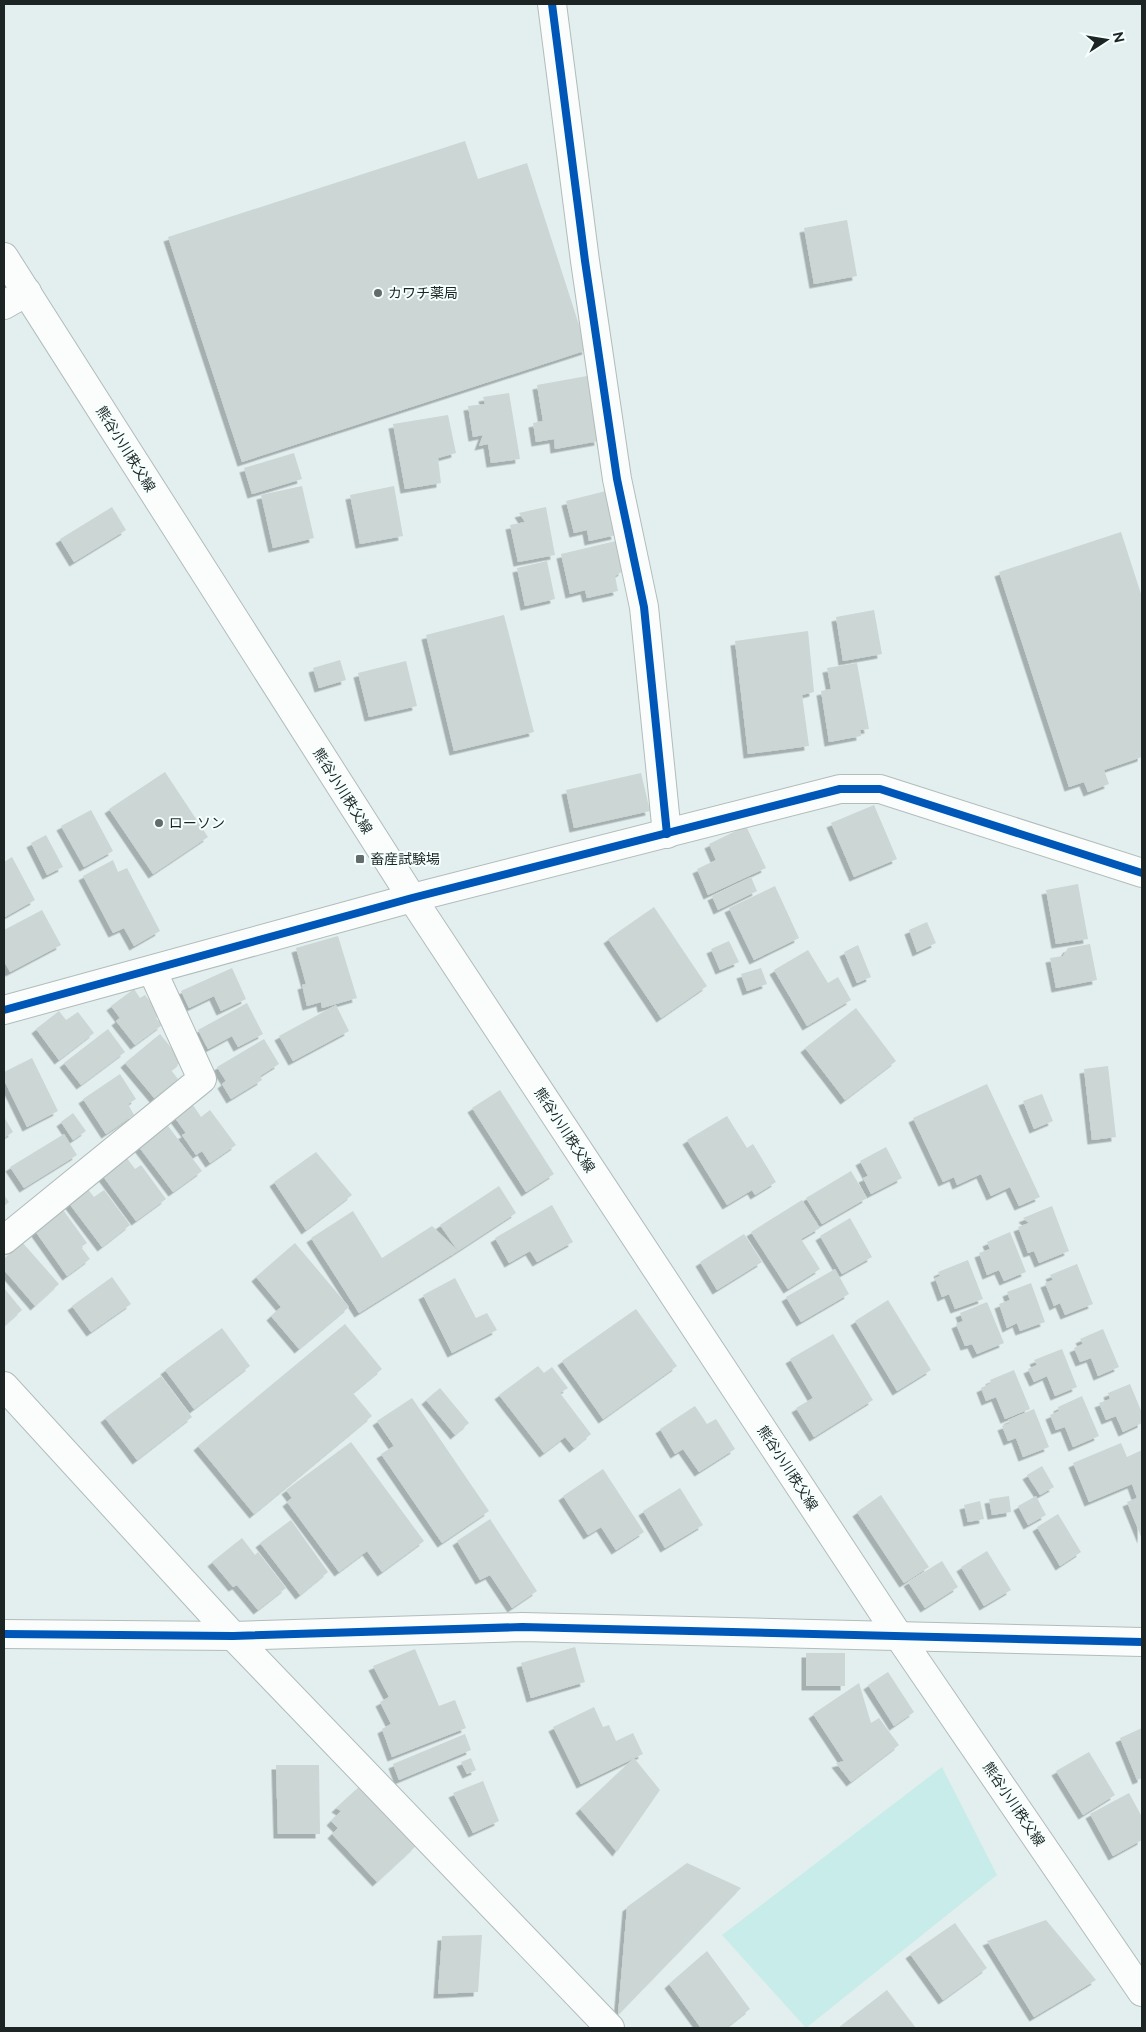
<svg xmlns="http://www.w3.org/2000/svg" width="1146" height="2032" viewBox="0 0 1146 2032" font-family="Raleway,'Noto Sans JP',sans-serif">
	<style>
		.green { fill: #c8ece9 }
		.building { fill: #cbd6d5; filter: url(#shadow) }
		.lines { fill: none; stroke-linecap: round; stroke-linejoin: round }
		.minor-casing { stroke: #b1bcbb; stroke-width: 30 }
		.tertiary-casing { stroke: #b1bcbb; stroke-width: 30 }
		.primary-casing { stroke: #b1bcbb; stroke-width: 30 }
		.minor { stroke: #fbfdfc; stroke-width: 28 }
		.tertiary { stroke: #fbfdfc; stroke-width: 28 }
		.primary { stroke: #fbfdfc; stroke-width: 28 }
		.cycleway-casing { stroke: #f5fffe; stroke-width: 11 }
		.cycleway { stroke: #0057b8; stroke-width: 8 }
		.poi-dot { fill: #616c6b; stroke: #f5fffe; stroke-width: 2 }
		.labels { text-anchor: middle; stroke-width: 4; stroke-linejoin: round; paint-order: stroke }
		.poi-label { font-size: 14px; fill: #1c2524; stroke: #f5fffe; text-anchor: start }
		.street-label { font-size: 14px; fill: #1c2524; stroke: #f5fffe }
	</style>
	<defs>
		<filter id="shadow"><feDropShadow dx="-4.5" dy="4.5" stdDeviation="0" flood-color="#0004"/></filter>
	</defs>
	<rect width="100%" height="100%" fill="#e2efee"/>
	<!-- green -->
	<path class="green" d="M942,1767L997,1875L806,2028L722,1935Z"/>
	<!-- building -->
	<g class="building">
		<path d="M465,141L478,179L527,163L587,350L242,462L168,237Z"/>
		<path d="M847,220L857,276L814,284L804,228Z"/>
		<path d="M587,376L599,441L555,449L554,439L536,442L533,423L543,421L537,385Z"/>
		<path d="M509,393L520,459L491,463L488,444L479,446L483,435L473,437L468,406L485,404L483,397Z"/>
		<path d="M448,415L456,453L438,458L441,483L405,489L393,424Z"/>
		<path d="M294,453L302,479L252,494L244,468Z"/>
		<path d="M302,486L314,538L273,548L261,495Z"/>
		<path d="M394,486L403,536L360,544L350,495Z"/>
		<path d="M606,491L616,535L589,541L587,530L574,533L566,501Z"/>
		<path d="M112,507L126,530L74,562L60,539Z"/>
		<path d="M546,507L555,555L518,562L510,525L525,522L519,513Z"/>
		<path d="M1121,532L1142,597V757L1104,770L1109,784L1088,792L1084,782L1069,787L999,572Z"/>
		<path d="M616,541L623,571L615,576L618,591L587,598L585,590L570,594L561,554Z"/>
		<path d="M547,561L555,599L525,606L517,568Z"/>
		<path d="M874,610L882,654L843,661L836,617Z"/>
		<path d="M504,615L534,732L454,751L426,635Z"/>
		<path d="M808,631L814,692L802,695L809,746L748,754L735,641Z"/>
		<path d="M340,660L346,680L319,688L313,668Z"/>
		<path d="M406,661L417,706L369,717L358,673Z"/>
		<path d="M857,663L869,729L860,730L861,736L829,742L821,691L831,689L827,668Z"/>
		<path d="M165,772L208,837L153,874L109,809Z"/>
		<path d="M641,773L650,811L574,828L566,790Z"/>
		<path d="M874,805L897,859L854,877L831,823Z"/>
		<path d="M91,810L113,851L84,867L61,826Z"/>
		<path d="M746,826L766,868L708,895L697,869L716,860L709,844Z"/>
		<path d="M46,835L63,867L47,875L31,843Z"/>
		<path d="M12,857L35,900L5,917L4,862Z"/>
		<path d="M113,860L118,872L127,868L160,931L134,946L124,928L113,933L83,876Z"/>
		<path d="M751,877L757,891L718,910L712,896Z"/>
		<path d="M1078,884L1088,939L1056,944L1046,890Z"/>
		<path d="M775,886L799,938L754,960L729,908Z"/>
		<path d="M654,907L707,986L661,1018L608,939Z"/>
		<path d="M42,910L61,945L10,972L4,961V930Z"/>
		<path d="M927,922L936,943L917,952L909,930Z"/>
		<path d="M338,936L357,998L322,1008L321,1002L307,1006L302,985L306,984L296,948Z"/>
		<path d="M729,941L739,962L720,970L711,949Z"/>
		<path d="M1090,944L1097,980L1056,988L1050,958L1063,956L1068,948Z"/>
		<path d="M858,945L871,977L857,983L844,952Z"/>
		<path d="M808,950L828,983L838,977L851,1000L807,1026L774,970Z"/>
		<path d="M232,968L246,999L221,1011L214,996L189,1008L181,991Z"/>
		<path d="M761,968L767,984L747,991L741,974Z"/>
		<path d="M134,989L140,998L145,995L161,1016L156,1018L162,1025L135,1045L116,1021L120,1018L111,1006Z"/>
		<path d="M247,1003L263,1034L238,1047L232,1036L208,1049L198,1030Z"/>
		<path d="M336,1005L349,1031L293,1061L279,1036Z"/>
		<path d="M856,1008L896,1061L845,1100L805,1048Z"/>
		<path d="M59,1011L66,1020L78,1012L94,1033L59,1060L36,1029Z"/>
		<path d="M108,1029L125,1052L81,1085L64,1063Z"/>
		<path d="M160,1034L182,1061L171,1070L178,1079L155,1099L125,1063Z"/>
		<path d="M264,1039L279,1064L260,1076L262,1080L231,1099L222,1084L226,1081L217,1067Z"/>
		<path d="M32,1058L58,1111L27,1127L4,1080V1072Z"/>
		<path d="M1108,1066L1116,1137L1092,1140L1084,1069Z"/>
		<path d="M120,1074L136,1099L128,1104L134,1115L106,1134L83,1099Z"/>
		<path d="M987,1084L1040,1197L1019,1206L1010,1187L991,1196L981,1174L957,1185L954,1177L943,1182L913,1118Z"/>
		<path d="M500,1090L554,1174L526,1192L472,1108Z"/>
		<path d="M1042,1094L1053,1121L1034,1129L1023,1101Z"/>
		<path d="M193,1105L201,1117L210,1110L236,1145L210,1163L202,1151L196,1155L182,1135L186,1133L175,1118Z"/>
		<path d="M73,1113L86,1131L73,1140L61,1122Z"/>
		<path d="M727,1116L747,1148L753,1144L776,1182L755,1195L752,1190L727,1205L687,1140Z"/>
		<path d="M4,1117L13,1132L4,1138Z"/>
		<path d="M168,1126L202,1171L173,1192L139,1147Z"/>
		<path d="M64,1134L77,1155L24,1188L10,1167Z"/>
		<path d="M886,1147L902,1178L871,1194L863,1178L868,1176L860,1161Z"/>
		<path d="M316,1152L352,1195L306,1230L274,1182Z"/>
		<path d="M126,1157L135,1169L141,1165L166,1199L136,1221L102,1175Z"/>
		<path d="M851,1171L867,1198L822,1224L806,1198Z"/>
		<path d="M499,1186L516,1213L458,1251L440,1225Z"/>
		<path d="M87,1188L94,1197L104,1190L130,1225L102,1247L68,1202Z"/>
		<path d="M4,1195L9,1202L4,1206Z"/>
		<path d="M802,1200L820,1228L801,1239L820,1269L788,1289L751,1232Z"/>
		<path d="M552,1205L573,1242L537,1262L530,1251L509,1263L495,1238Z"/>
		<path d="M1052,1206L1069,1251L1039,1263L1034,1251L1028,1253L1018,1227L1029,1223L1023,1218Z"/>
		<path d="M61,1207L87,1243L81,1247L90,1259L67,1276L33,1228Z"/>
		<path d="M353,1211L382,1258L432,1226L458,1251L359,1313L311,1238Z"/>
		<path d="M850,1218L872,1257L842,1274L820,1236Z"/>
		<path d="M1010,1232L1026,1272L1004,1281L999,1270L987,1275L979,1253L990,1249L987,1242Z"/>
		<path d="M744,1234L762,1262L717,1290L700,1262Z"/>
		<path d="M22,1242L59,1284L35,1306L4,1270V1259Z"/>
		<path d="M295,1243L349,1307L299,1349L271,1316L281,1307L256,1277Z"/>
		<path d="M968,1260L983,1299L955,1309L949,1294L942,1297L935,1278L940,1276L938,1272Z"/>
		<path d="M1077,1264L1093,1304L1065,1315L1060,1303L1054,1306L1045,1283L1053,1280L1050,1275Z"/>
		<path d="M835,1269L849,1294L801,1322L786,1297Z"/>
		<path d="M112,1277L131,1304L91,1332L72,1306Z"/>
		<path d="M455,1278L476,1318L487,1313L497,1330L452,1353L423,1295Z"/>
		<path d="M1031,1283L1045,1322L1020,1331L1017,1323L1007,1328L999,1304L1010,1300L1007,1292Z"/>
		<path d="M4,1288L22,1310L4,1326Z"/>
		<path d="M888,1300L931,1370L897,1391L855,1321Z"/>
		<path d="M987,1302L1004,1343L977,1354L972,1344L965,1346L956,1324L963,1321L960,1313Z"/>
		<path d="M636,1309L677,1366L603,1419L562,1361Z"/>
		<path d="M345,1324L382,1369L353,1393L372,1416L254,1514L198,1446Z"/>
		<path d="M222,1328L250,1366L194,1409L165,1370Z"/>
		<path d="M1103,1329L1119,1367L1098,1376L1091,1358L1080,1362L1074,1348L1083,1344L1080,1339Z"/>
		<path d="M833,1334L873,1400L814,1437L796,1408L813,1398L790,1359Z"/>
		<path d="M1062,1349L1077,1387L1055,1396L1047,1376L1034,1382L1028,1369L1037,1365L1034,1360Z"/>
		<path d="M538,1366L544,1373L552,1367L568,1388L560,1393L591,1434L574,1448L565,1437L544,1453L499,1395Z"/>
		<path d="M1014,1370L1030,1409L1005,1419L996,1397L986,1401L981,1388L991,1383L990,1380Z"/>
		<path d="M161,1376L192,1417L137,1460L105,1418Z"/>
		<path d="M1130,1384L1142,1413V1423L1123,1432L1116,1416L1106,1420L1099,1403L1110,1399L1108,1393Z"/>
		<path d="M440,1388L469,1423L455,1435L426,1400Z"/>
		<path d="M1082,1396L1099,1436L1073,1447L1065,1427L1056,1430L1050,1415L1059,1411L1058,1407Z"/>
		<path d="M412,1398L489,1511L442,1543L381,1454L394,1446L377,1421Z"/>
		<path d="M695,1406L707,1424L716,1419L735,1449L699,1472L683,1449L675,1454L660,1429Z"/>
		<path d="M1034,1409L1049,1447L1023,1457L1016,1438L1008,1441L1002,1426L1010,1423L1008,1420Z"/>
		<path d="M351,1442L424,1541L382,1572L367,1551L339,1572L287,1502L292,1498L286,1490Z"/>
		<path d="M1121,1443L1127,1457L1142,1450V1539L1127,1502L1137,1498L1132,1484L1089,1502L1073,1463Z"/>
		<path d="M1042,1466L1054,1487L1040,1495L1027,1475Z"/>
		<path d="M603,1469L644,1532L616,1550L601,1527L588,1535L563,1496Z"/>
		<path d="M680,1488L703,1525L665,1548L643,1511Z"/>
		<path d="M881,1495L929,1567L904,1583L857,1512Z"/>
		<path d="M1009,1496L1011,1512L992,1515L989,1499Z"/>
		<path d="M1036,1496L1046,1515L1028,1525L1018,1506Z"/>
		<path d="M980,1501L984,1519L968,1522L964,1505Z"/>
		<path d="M1058,1514L1081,1552L1060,1566L1037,1527Z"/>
		<path d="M490,1519L537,1591L512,1608L490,1575L480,1580L457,1541Z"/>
		<path d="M291,1520L328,1572L300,1595L260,1543Z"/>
		<path d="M242,1538L255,1555L258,1552L286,1588L258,1610L237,1585L233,1587L212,1562Z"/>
		<path d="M987,1551L1011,1590L984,1606L961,1567Z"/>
		<path d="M942,1561L958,1587L925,1608L908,1582Z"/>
		<path d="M575,1647L585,1682L531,1698L521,1663Z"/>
		<path d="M415,1649L439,1706L455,1700L466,1728L392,1757L382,1729L391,1724L380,1702L389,1697L373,1666Z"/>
		<rect x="806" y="1653" width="39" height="33"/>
		<path d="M888,1672L914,1712L894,1726L868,1685Z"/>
		<path d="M859,1683L871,1723L879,1718L899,1745L851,1782L836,1763L844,1761L813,1714Z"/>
		<path d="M594,1707L603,1727L609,1725L616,1741L633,1733L643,1754L581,1784L553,1727Z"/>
		<path d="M1142,1728V1778L1137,1780L1120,1738Z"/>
		<path d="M465,1734L471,1750L399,1780L393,1764Z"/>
		<path d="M1089,1752L1115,1795L1083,1815L1056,1771Z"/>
		<path d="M471,1758L476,1770L467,1774L461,1762Z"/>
		<path d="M634,1758L660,1790L617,1852L580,1809Z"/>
		<path d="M276,1765H319L320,1834H278Z"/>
		<path d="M483,1781L499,1821L473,1833L453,1793Z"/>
		<path d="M360,1786L416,1846L377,1882L332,1834L338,1828L331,1821L341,1811L336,1808Z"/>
		<path d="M1129,1793L1142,1817V1840L1113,1856L1090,1814Z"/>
		<path d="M687,1863L741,1888L618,2015L627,1907Z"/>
		<path d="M1046,1920L1096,1980L1034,2017L987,1941Z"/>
		<path d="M955,1923L987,1968L943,2000L910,1954Z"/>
		<path d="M482,1935L478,1992L438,1994L442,1936Z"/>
		<path d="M707,1951L750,2009L726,2028H701L669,1984Z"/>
		<path d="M887,1990L916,2028H838Z"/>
	</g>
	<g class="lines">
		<defs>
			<g id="minor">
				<path d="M552,4L585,261L617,479L644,607L667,834"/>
				<path d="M4,305L27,292"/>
				<path d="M412,898L840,789H880L1142,873"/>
				<path d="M4,1240L202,1079L152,970"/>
				<path d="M4,1386L233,1636L610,2028"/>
			</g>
			<g id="tertiary">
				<path d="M4,1010L412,898"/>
				<path d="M4,1634L233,1636L522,1627L1142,1642"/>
			</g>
			<path id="primary" d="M4,257L412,898L898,1635L1142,1992"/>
		</defs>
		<!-- minor casing -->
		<use href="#minor" class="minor-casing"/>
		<!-- tertiary casing -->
		<use href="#tertiary" class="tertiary-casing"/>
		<!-- primary casing -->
		<use href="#primary" class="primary-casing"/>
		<!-- minor -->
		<use href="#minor" class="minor"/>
		<!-- tertiary -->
		<use href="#tertiary" class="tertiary"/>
		<!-- primary -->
		<use href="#primary" class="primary"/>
		<defs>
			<g id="cycleway">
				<path d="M552,4L585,261L617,479L644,607L667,834"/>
				<path d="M4,1010L412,898L840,789H880L1142,873"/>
				<path d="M4,1634L233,1636L522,1627L1142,1642"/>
			</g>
		</defs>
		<!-- cycleway casing -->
		<use href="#cycleway" class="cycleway-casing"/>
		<!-- cycleway -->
		<use href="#cycleway" class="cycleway"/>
	</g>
	<!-- markers -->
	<g class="poi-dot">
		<circle cx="378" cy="293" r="5"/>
		<circle cx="159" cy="823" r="5"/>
		<rect x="355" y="854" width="10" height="10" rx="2.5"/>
	</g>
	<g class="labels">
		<!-- poi labels -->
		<g class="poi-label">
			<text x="388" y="298">カワチ薬局</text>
			<text x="169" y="828">ローソン</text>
			<text x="370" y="864">畜産試験場</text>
		</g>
		<!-- street labels -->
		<g class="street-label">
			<text transform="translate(126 449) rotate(58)" y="5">熊谷小川秩父線</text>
			<text transform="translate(343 791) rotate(58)" y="5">熊谷小川秩父線</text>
			<text transform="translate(565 1130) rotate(57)" y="5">熊谷小川秩父線</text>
			<text transform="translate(788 1468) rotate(57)" y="5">熊谷小川秩父線</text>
			<text transform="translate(1014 1804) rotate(56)" y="5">熊谷小川秩父線</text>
		</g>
	</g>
	<!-- border -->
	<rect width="1146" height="2032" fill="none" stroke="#1c2524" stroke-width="10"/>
	<!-- north arrow -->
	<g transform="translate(1106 40) rotate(78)" stroke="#f5fffe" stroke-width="4" paint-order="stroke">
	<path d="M0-4L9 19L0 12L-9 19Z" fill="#1c2524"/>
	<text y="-8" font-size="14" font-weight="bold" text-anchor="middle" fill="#1c2524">N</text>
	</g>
</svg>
